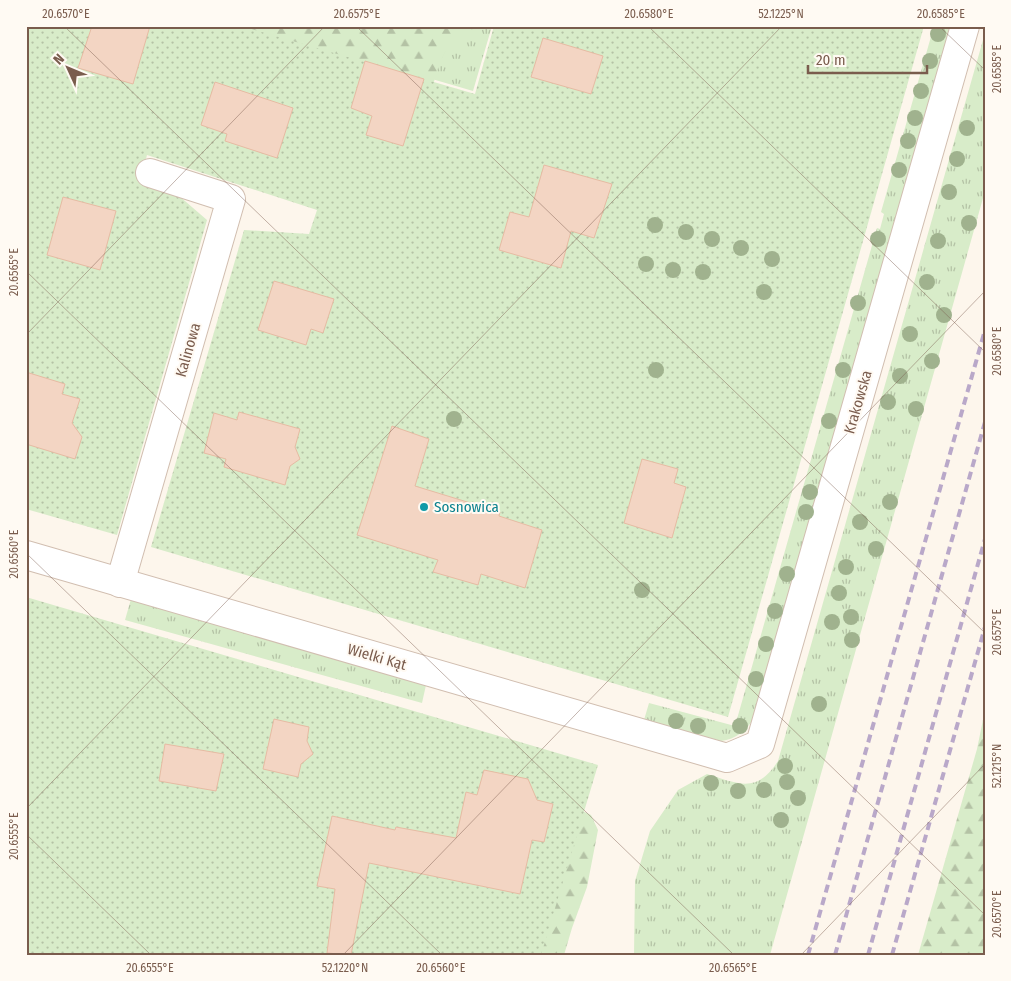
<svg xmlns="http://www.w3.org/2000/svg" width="1011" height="981" viewBox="0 0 1011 981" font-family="'Fira Sans Condensed',sans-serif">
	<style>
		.grass { fill: url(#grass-tufts) }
		.forest { fill: url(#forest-firs) }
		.garden { fill: url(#garden-dots) }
		.building { fill: #f3d5c3; stroke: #e6bba3 }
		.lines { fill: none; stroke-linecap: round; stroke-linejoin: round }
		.minor-casing { stroke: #d1beb0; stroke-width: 30 }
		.minor { stroke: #fff; stroke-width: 28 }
		.rail { stroke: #b9a8c9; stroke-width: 4; stroke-dasharray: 8 5; stroke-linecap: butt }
		.tree { fill: #a0b28e }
		.ticks { fill: none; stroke: #7a5c4d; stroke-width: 1; stroke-opacity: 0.45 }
		.culture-dot { fill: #0f9aa8; stroke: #fffaf3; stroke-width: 2 }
		.labels { text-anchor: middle; stroke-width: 4; stroke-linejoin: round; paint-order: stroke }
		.street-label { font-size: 15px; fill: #7a5c4d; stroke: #fffaf3 }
		.culture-label { font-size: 15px; fill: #0d838f; stroke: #fffaf3; text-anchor: start }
		.neatline { fill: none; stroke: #7a5c4d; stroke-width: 2 }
		.ticks-label { font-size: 12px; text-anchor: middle; fill: #7a5c4d }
	</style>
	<defs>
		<pattern id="grass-tufts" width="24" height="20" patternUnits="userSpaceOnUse" patternTransform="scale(1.25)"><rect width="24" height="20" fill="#d8ecc9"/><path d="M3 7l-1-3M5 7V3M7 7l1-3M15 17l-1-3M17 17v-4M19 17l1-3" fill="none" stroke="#b4c2a5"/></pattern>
		<pattern id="forest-firs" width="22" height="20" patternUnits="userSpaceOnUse" patternTransform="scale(1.25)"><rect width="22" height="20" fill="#d8ecc9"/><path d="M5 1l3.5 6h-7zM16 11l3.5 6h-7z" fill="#b4c2a5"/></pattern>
		<pattern id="garden-dots" width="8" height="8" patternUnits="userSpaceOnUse" patternTransform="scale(1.25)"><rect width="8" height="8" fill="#d8ecc9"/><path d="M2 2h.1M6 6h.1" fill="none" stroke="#b4c2a5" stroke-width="1.8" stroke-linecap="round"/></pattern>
	</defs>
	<rect width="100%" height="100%" fill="#fdf6ec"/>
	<!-- grass -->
	<g class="grass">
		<path d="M317,26H492L473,91L312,44Z"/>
		<path d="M934,26H948L949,31L844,415L840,414L754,718C746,731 736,739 721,741L644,720L649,703L735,726L877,228L880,229L884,214L881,212Z"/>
		<path d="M985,33V191L770,955H634L635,881L650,831L678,790L707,774C739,784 757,794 778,761Z"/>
		<path d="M131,599L426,685L422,703L125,620Z"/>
	</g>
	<!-- forest -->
	<g class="forest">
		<path d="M217,26H481C444,37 439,61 431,95Z"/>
		<path d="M985,710V955H918L977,749Z"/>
		<path d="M576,808L591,815L598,830L587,887L572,928L564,955H510Z"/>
	</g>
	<!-- garden -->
	<g class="garden">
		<path d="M26,26H241L475,94L494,26H924L728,717L151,547L244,230L309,234L317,210L147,155L139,181L178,195L207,220L117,535L26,509Z"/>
		<path d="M26,597L598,765L541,955H26Z"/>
	</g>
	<!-- building -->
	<g class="building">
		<path d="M92,26H150L133,84L78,68Z"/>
		<path d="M543,38L603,56L591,94L531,77Z"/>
		<path d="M365,61L424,79L403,146L366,135L372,116L351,108Z"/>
		<path d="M215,82L293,108L277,158L225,141L227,134L201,125Z"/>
		<path d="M544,165L612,184L594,238L571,231L561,268L499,250L510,212L529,217Z"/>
		<path d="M63,197L116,211L100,270L47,255Z"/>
		<path d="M274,281L334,299L323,333L311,329L306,345L258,330Z"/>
		<path d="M26,372L65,384L62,394L80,399L72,423L82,437L75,459L26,444Z"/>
		<path d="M239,412L300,429L295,447L300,459L290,466L285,485L224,467L226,459L204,453L214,413L237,420Z"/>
		<path d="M392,426L429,439L415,486L500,512L499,516L542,530L525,588L481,574L478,585L433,572L438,560L357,535Z"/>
		<path d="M642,459L678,469L674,483L686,487L672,538L624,523Z"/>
		<path d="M274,719L309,727L307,741L313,754L301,764L298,777L263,769Z"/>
		<path d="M165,744L224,754L216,791L159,781Z"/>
		<path d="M484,770L528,779L537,800L553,804L544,842L532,840L520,894L369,863L351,955L327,953L335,889L317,886L332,816L395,830L396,827L456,838L466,792L477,795Z"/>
	</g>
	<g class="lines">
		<defs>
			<g id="minor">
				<path d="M26,555L727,758L760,744L965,26"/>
				<path d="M120,583L231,199L150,173"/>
			</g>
		</defs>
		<!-- minor casing -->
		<use href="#minor" class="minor-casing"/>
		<!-- minor -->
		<use href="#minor" class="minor"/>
		<!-- rail -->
		<g class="rail">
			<path d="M808,955L985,330"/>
			<path d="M835,955L985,422"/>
			<path d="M868,955L985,539"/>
			<path d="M892,955L985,627"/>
		</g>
	</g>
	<!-- trees -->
	<g class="tree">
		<circle cx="938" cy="34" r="8"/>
		<circle cx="930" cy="61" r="8"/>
		<circle cx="921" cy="91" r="8"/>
		<circle cx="915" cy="118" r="8"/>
		<circle cx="967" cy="128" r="8"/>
		<circle cx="908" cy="141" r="8"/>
		<circle cx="957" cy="159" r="8"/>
		<circle cx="899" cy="170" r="8"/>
		<circle cx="949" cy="192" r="8"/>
		<circle cx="969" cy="223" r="8"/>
		<circle cx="655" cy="225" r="8"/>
		<circle cx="686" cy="232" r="8"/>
		<circle cx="712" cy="239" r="8"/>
		<circle cx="878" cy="239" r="8"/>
		<circle cx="938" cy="241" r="8"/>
		<circle cx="741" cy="248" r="8"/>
		<circle cx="772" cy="259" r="8"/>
		<circle cx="646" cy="264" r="8"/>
		<circle cx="673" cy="270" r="8"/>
		<circle cx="703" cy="272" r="8"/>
		<circle cx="927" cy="282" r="8"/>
		<circle cx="764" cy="292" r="8"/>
		<circle cx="858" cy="303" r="8"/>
		<circle cx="944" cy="315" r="8"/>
		<circle cx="910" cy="334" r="8"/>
		<circle cx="932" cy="361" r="8"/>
		<circle cx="656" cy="370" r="8"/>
		<circle cx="843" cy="370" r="8"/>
		<circle cx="900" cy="376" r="8"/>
		<circle cx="888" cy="402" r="8"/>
		<circle cx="916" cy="409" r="8"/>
		<circle cx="454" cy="419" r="8"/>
		<circle cx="829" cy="421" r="8"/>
		<circle cx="810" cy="492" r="8"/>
		<circle cx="890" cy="502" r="8"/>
		<circle cx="806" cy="512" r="8"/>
		<circle cx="860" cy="522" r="8"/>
		<circle cx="876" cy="549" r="8"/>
		<circle cx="846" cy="567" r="8"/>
		<circle cx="787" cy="574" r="8"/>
		<circle cx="642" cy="590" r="8"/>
		<circle cx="839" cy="593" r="8"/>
		<circle cx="775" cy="611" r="8"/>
		<circle cx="851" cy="617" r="8"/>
		<circle cx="832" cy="622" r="8"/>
		<circle cx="852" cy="640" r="8"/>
		<circle cx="766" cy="644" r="8"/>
		<circle cx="756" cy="679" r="8"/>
		<circle cx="819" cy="704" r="8"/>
		<circle cx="676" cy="721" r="8"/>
		<circle cx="698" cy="726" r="8"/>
		<circle cx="740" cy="726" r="8"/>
		<circle cx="785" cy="766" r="8"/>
		<circle cx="787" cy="782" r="8"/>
		<circle cx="711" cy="783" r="8"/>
		<circle cx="764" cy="790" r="8"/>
		<circle cx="738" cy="791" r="8"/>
		<circle cx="798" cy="798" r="8"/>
		<circle cx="781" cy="820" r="8"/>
	</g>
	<!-- ticks -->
	<path class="ticks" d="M64,26L985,915M356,26L985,633M648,26L985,352M939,26L985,70M26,271L734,955M26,335L325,26M26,553L442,955M26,809L782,26M26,834L151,955M343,955L985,291M801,955L985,764"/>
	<!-- markers -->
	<circle class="culture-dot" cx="424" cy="507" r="5"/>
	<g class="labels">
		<!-- street labels -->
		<g class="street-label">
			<text transform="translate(188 350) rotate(-74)" y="5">Kalinowa</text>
			<text transform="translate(858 402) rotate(-74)" y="5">Krakowska</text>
			<text transform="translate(377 657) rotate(16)" y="5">Wielki Kąt</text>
		</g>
		<!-- culture labels -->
		<g class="culture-label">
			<text x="434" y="512">Sosnowica</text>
		</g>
	</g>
	<!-- border -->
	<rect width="1011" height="981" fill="none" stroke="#fffaf3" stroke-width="55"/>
	<!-- north arrow -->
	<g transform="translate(68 68) rotate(314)" stroke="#fffaf3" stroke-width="4" paint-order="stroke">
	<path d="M0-4L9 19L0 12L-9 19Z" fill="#7a5c4d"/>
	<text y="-8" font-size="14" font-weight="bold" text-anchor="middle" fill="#7a5c4d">N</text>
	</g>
	<!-- scale -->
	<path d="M808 65v8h119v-8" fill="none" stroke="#7a5c4d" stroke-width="2.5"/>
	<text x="816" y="65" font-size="15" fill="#7a5c4d" stroke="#fffaf3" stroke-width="4" paint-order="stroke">20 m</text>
	<rect x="28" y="28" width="956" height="926" class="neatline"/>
	<g class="ticks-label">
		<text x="66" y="18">20.6570°E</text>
		<text x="357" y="18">20.6575°E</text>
		<text x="649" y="18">20.6580°E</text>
		<text x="781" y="18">52.1225°N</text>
		<text x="941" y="18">20.6585°E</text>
		<text transform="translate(997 69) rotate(-90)" y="4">20.6585°E</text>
		<text transform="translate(14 272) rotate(-90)" y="4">20.6565°E</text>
		<text transform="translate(997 351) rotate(-90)" y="4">20.6580°E</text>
		<text transform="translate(14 554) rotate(-90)" y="4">20.6560°E</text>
		<text transform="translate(997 632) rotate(-90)" y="4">20.6575°E</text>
		<text transform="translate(997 766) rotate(-90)" y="4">52.1215°N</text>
		<text transform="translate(14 836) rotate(-90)" y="4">20.6555°E</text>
		<text transform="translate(997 914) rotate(-90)" y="4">20.6570°E</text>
		<text x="150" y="972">20.6555°E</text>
		<text x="345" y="972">52.1220°N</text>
		<text x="441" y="972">20.6560°E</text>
		<text x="733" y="972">20.6565°E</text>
	</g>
</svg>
